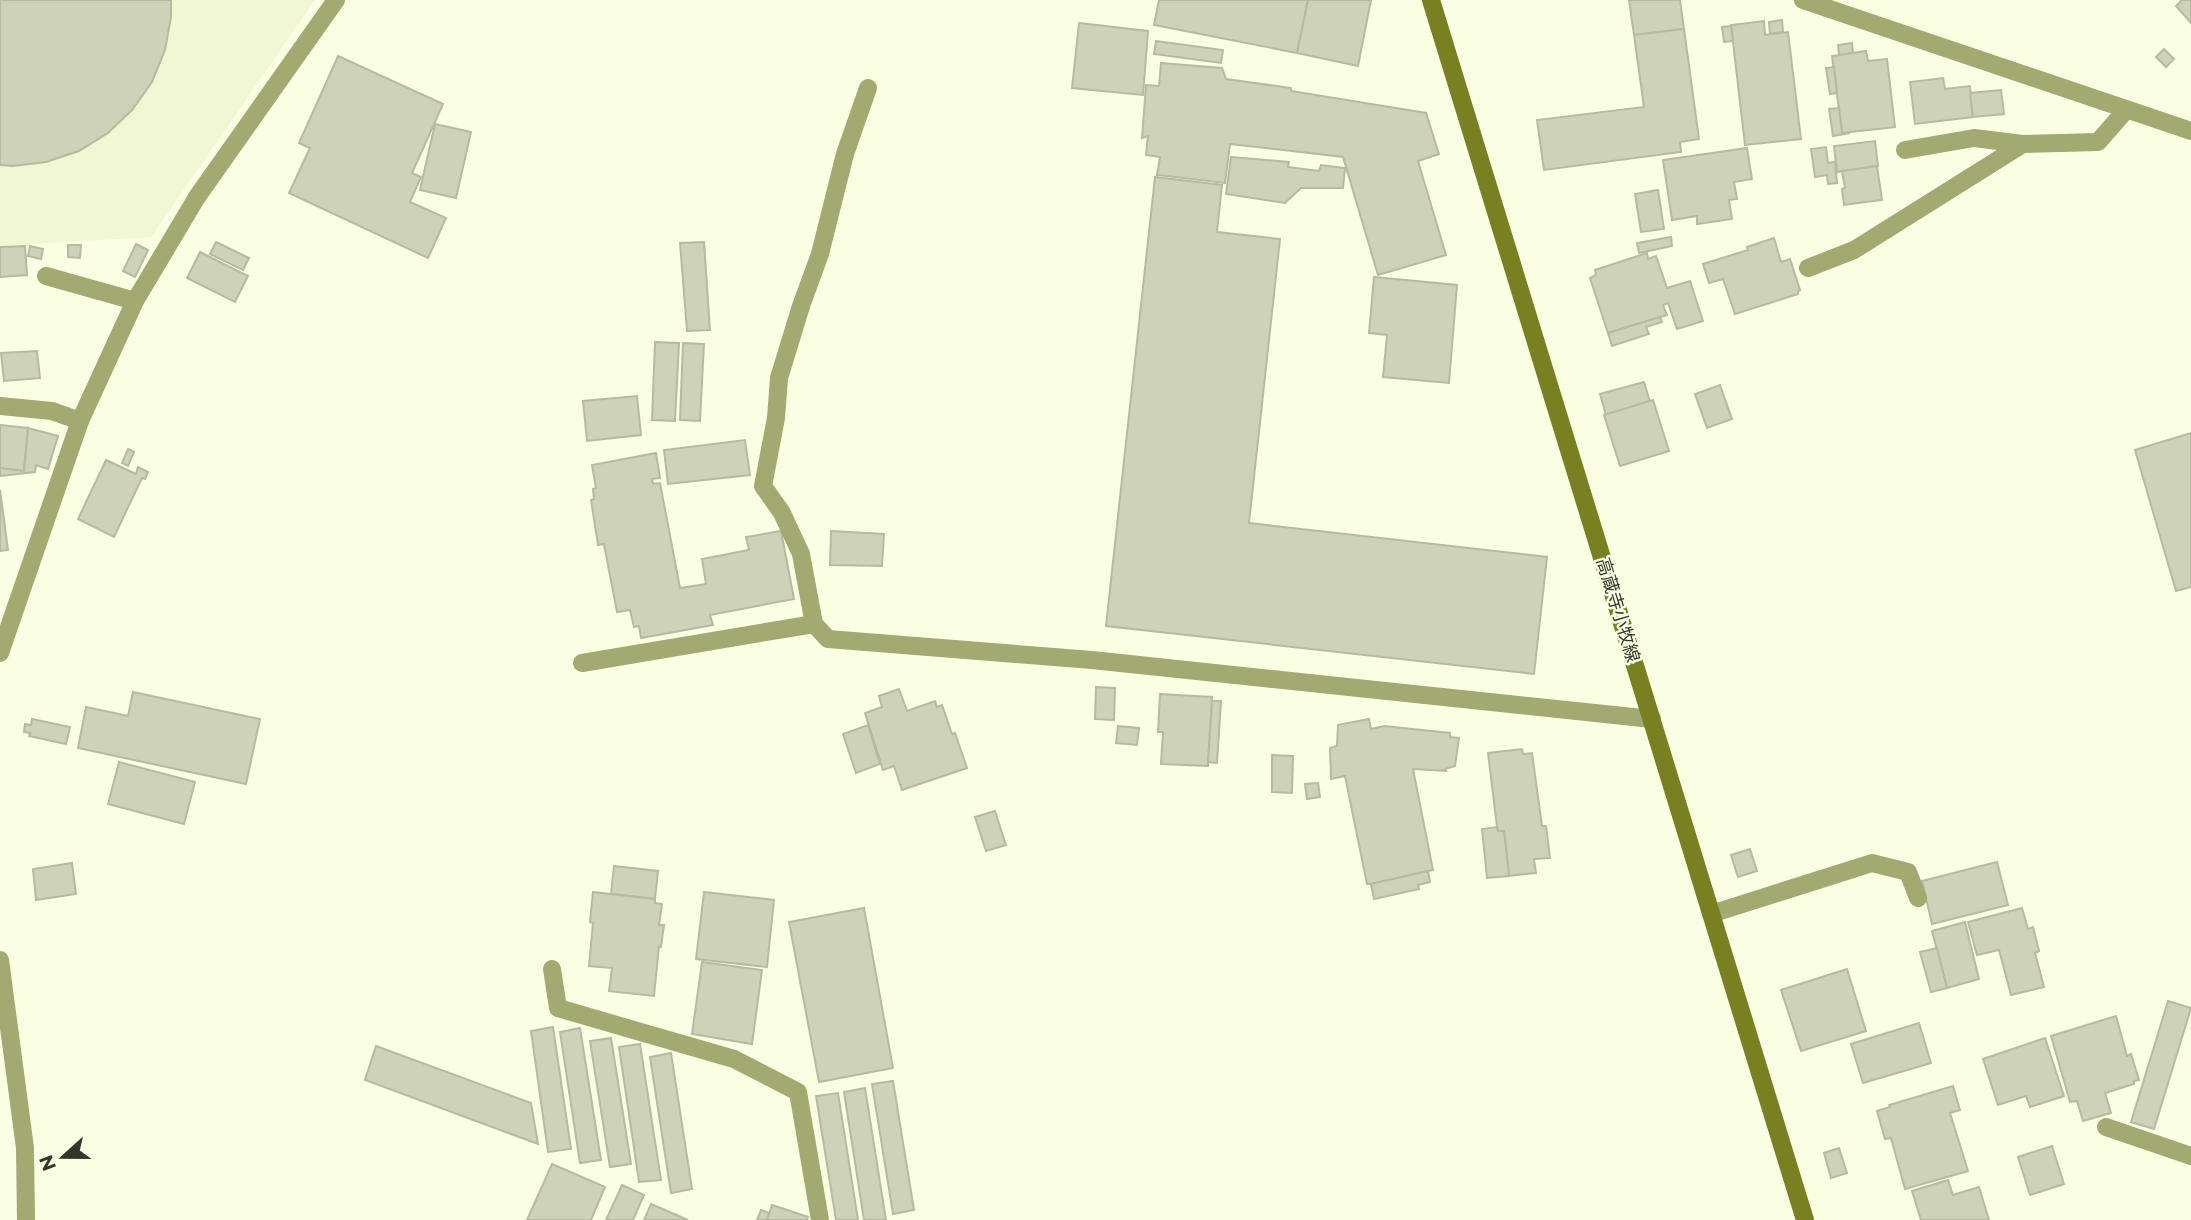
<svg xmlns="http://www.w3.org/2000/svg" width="2191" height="1220" viewBox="0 0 2191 1220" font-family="Montserrat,'Noto Sans JP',sans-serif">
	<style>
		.built { fill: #f1f7d4 }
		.building { fill: #ced2b8; stroke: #b6baa0; stroke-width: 2 }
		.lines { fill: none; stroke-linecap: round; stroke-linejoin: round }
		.service { stroke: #a2a971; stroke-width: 18 }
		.minor { stroke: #a2a971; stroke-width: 18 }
		.secondary { stroke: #788022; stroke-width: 18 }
		.labels { text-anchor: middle; stroke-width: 5; stroke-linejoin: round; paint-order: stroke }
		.street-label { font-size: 18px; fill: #34362b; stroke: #faffe4 }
	</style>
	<rect width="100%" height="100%" fill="#faffe4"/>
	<!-- built -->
	<path class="built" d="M0,0H315L151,237L0,246Z"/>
	<!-- building -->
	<g class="building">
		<path d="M0,0H171V17L165,50L152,82L132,110L108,133L79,151L46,162L13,166L0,165Z"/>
		<path d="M1159,0H1308L1297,53L1154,25Z"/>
		<path d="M1308,0H1371L1358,66L1297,53Z"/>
		<path d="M1629,0H1680L1684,29L1634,35Z"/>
		<path d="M2182,0H2191V23L2176,6Z"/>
		<path d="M1782,20L1783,32L1770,34L1769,22Z"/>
		<path d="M1764,21L1765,35L1788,32L1801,139L1745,145L1731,25Z"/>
		<path d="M1079,23L1148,31L1143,95L1072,88Z"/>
		<path d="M1731,26L1733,41L1724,42L1722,27Z"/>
		<path d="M1684,29L1699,139L1680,142L1681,152L1544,170L1537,120L1644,107L1634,35Z"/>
		<path d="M1156,41L1223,50L1221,63L1154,54Z"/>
		<path d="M1852,43L1853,53L1839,55L1838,45Z"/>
		<path d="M2164,49L2174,59L2166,67L2156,57Z"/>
		<path d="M1866,51L1868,61L1887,59L1895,127L1842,133L1832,56Z"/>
		<path d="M338,56L443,104L412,173L421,177L410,202L446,218L428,258L289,193L310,148L299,143Z"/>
		<path d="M1161,63L1222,68L1226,79L1291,88V91L1426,113L1439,154L1418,161L1446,255L1378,275L1343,157L1230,144L1225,183L1157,175L1160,157L1146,155L1148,136L1142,138L1146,85L1159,86Z"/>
		<path d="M1834,67L1837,93L1830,94L1826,68Z"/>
		<path d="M1943,78L1945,89L1970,86L1973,117L1915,124L1910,82Z"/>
		<path d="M2001,90L2004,114L1973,117L1970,93Z"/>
		<path d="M1839,108L1842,133H1850L1833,136L1829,109Z"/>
		<path d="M435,124L471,132L456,198L420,190Z"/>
		<path d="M1875,141L1878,166L1837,172L1834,146Z"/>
		<path d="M1826,147L1828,163L1835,162L1837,183L1828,184L1827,175L1815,177L1811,149Z"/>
		<path d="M1747,148L1752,179L1734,182L1737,199L1729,200L1732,219L1697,224V216L1672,220L1663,160Z"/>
		<path d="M1231,157L1289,162L1288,167L1319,171L1321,165L1345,168L1343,188H1301L1285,203L1226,194Z"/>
		<path d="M1877,166L1882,200L1844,205L1842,189L1845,188L1842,171Z"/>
		<path d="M1155,177L1222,185L1217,232L1280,239L1249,523L1547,557L1534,674L1106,626Z"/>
		<path d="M1658,190L1664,229L1641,232L1635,194Z"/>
		<path d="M1671,237L1672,246L1639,253L1637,243Z"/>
		<path d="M1774,238L1781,262L1790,259L1800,290L1798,291V294L1735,314L1723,279L1709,283L1703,264L1748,250L1747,247Z"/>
		<path d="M216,242L249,258L243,270L210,254Z"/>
		<path d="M704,242L710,330L687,331L680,243Z"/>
		<path d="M136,244L148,250L135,277L123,271Z"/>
		<path d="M68,245H81L80,258L68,257Z"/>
		<path d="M25,246L27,275L0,277V247Z"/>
		<path d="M30,246L43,249L41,259L28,256Z"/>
		<path d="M200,252L248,276L235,302L187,278Z"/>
		<path d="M1647,253L1648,259L1656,256L1667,288L1690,281L1703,321L1677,329L1668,303L1663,305L1667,315L1608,333L1590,278L1596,275L1595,270Z"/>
		<path d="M1374,277L1457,285L1449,383L1383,377L1387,335L1369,333Z"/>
		<path d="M1660,317L1662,322L1646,327L1649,334L1612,346L1608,333Z"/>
		<path d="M655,342L679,343L675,421L652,420Z"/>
		<path d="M683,343L704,344L700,421L680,420Z"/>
		<path d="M37,351L40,378L4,381L1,353Z"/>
		<path d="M1644,382L1650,402L1606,415L1600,394Z"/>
		<path d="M1720,385L1732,419L1707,428L1695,394Z"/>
		<path d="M637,396L641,435L587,441L583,401Z"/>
		<path d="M1653,400L1669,451L1620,466L1604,415Z"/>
		<path d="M0,425L28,428L24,471L0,469Z"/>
		<path d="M28,428L58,436L48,469L36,465L35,472L0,476V468L24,471Z"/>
		<path d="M2191,433V587L2176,591L2135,450Z"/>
		<path d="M745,440L750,475L668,484L664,450Z"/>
		<path d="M128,449L134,452L128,466L122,463Z"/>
		<path d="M656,453L660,478L652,479L653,484L660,483L680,588L706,584L702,559L749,550L746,537L781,531L794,599L710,615L713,625L641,638L639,626L634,627L630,610L617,612L604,544L598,545L591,500L594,499L593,489L596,488L592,465Z"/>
		<path d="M106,460L136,474L138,467L148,472L145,479L142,478L114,537L78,519Z"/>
		<path d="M0,490L8,550L0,551Z"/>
		<path d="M831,531L884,534L882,566L830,565Z"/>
		<path d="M1096,687L1115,688L1114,720L1095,719Z"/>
		<path d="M899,689L907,711L935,701L937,707L942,705L952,734L955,733L967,768L902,790L894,766L883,770L865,713L882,707L879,696Z"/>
		<path d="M133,692L260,719L246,784L78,748L86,707L128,716Z"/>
		<path d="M1160,694L1212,697L1208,766L1161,764L1163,732H1158Z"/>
		<path d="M1212,701H1221L1217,763L1208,762Z"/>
		<path d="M32,719L70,727L66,744L29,736L30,733L24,732L25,724L31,725Z"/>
		<path d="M1369,719L1371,729L1384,726L1450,733V737L1459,738L1455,766L1445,769L1446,771L1413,769L1433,870L1371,884H1367L1345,776L1331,779L1330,748L1337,746L1338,725Z"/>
		<path d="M868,725L880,764L856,773L843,734Z"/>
		<path d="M1118,726L1139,728L1137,745L1116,743Z"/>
		<path d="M1522,749L1523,754L1532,753L1542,826H1546L1550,858L1534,859L1536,873L1509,876L1504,831H1498L1497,827L1488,753Z"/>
		<path d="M1272,755L1293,756L1292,793L1272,792Z"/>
		<path d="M119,762L195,782L184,824L108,804Z"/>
		<path d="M1318,783L1320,797L1307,799L1305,784Z"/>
		<path d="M995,811L1006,845L986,851L975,817Z"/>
		<path d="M1497,827L1498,831H1504L1509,876L1487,878L1482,829Z"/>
		<path d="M1750,849L1757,871L1738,877L1731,855Z"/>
		<path d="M1997,862L2008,905L1932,924L1922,881Z"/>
		<path d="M72,863L76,894L36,900L33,869Z"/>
		<path d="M614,866L658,871L655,899L611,894Z"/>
		<path d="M1428,871L1430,882L1418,885L1419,889L1374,899L1371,884Z"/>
		<path d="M593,892L655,899V903L662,904L659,925H664L661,947L659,946L654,996L609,991L612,968L589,966L593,923L590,922Z"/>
		<path d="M704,892L774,900L767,967L696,959Z"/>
		<path d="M864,908L893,1068L819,1082L789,922Z"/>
		<path d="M2022,908L2028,929L2033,927L2039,951L2035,953L2044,987L2011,995L1999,950L1977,955L1968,922Z"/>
		<path d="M1965,922L1979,979L1947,988L1932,931Z"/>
		<path d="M1937,948L1947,988L1931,992L1920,952Z"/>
		<path d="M702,962L762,970L752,1044L692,1034Z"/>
		<path d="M1847,969L1866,1031L1801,1051L1781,990Z"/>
		<path d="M2168,1001L2191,1008L2154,1129L2131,1122Z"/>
		<path d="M2116,1016L2127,1056L2131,1054L2139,1080L2134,1081V1084L2105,1093L2111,1113L2083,1121L2077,1101L2070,1102L2051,1036Z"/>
		<path d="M1919,1023L1931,1063L1863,1083L1851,1044Z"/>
		<path d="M553,1027L571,1149L548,1152L531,1031Z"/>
		<path d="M580,1028L601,1160L580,1163L560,1032Z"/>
		<path d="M611,1038L631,1164L610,1167L590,1041Z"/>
		<path d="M2045,1038L2064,1096L2030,1107L2026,1096L1998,1105L1983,1059Z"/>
		<path d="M640,1044L661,1180L639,1182L619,1047Z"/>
		<path d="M376,1046L531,1103L538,1144L365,1080Z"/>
		<path d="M671,1053L692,1189L671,1193L650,1057Z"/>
		<path d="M893,1081L914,1210L893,1214L872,1084Z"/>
		<path d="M1953,1086L1960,1110L1950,1113L1968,1171L1905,1189L1891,1138L1885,1139L1877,1111L1890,1107L1889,1105Z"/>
		<path d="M865,1088L886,1220H864L844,1092Z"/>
		<path d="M838,1093L858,1220H836L816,1096Z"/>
		<path d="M2052,1146L2064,1184L2030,1195L2018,1157Z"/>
		<path d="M1839,1148L1847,1173L1831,1178L1824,1153Z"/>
		<path d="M552,1164L605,1187L591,1220H527Z"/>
		<path d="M1948,1180L1953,1195L1979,1187L1989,1220H1921L1912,1191Z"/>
		<path d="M622,1185L644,1195L633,1220H606Z"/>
		<path d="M651,1204L688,1220H644Z"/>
		<path d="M772,1205L808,1217L807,1220H767Z"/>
		<path d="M761,1210L769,1213L767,1220H757Z"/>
	</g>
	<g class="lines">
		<!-- service -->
		<g class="service">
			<path d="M1905,150L1974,138L2023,144L2098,142L2126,110"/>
			<path d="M1808,268L1854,250L2023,144"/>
			<path d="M1711,914L1872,863L1908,872L1918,898"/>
			<path d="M552,969L558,1008L734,1059L798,1092L820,1220"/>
		</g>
		<!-- minor -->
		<g class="minor">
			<path d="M1803,0L2191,131"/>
			<path d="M46,276L135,301"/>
			<path d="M0,406L52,411L80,421"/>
			<path d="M814,624L801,554L782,513L763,486L776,418L779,378L801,306L820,254L845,154L868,88"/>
			<path d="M0,653L80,421L135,301L197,197L336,0"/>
			<path d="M582,663L814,624L828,639L1092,660L1652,719"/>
			<path d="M0,960L25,1148L26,1220"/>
			<path d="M2106,1127L2191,1156"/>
		</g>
		<!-- secondary -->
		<path class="secondary" d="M1431,0L1805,1220"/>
	</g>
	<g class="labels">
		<!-- street labels -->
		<g class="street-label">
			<text transform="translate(1618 610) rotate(73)" y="6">高蔵寺小牧線</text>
		</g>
	</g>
	<!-- north arrow -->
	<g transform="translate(63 1157) rotate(249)" stroke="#faffe4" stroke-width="5" paint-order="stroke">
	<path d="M0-5L12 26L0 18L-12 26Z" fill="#34362b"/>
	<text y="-10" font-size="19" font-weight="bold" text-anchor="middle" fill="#34362b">N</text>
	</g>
</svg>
